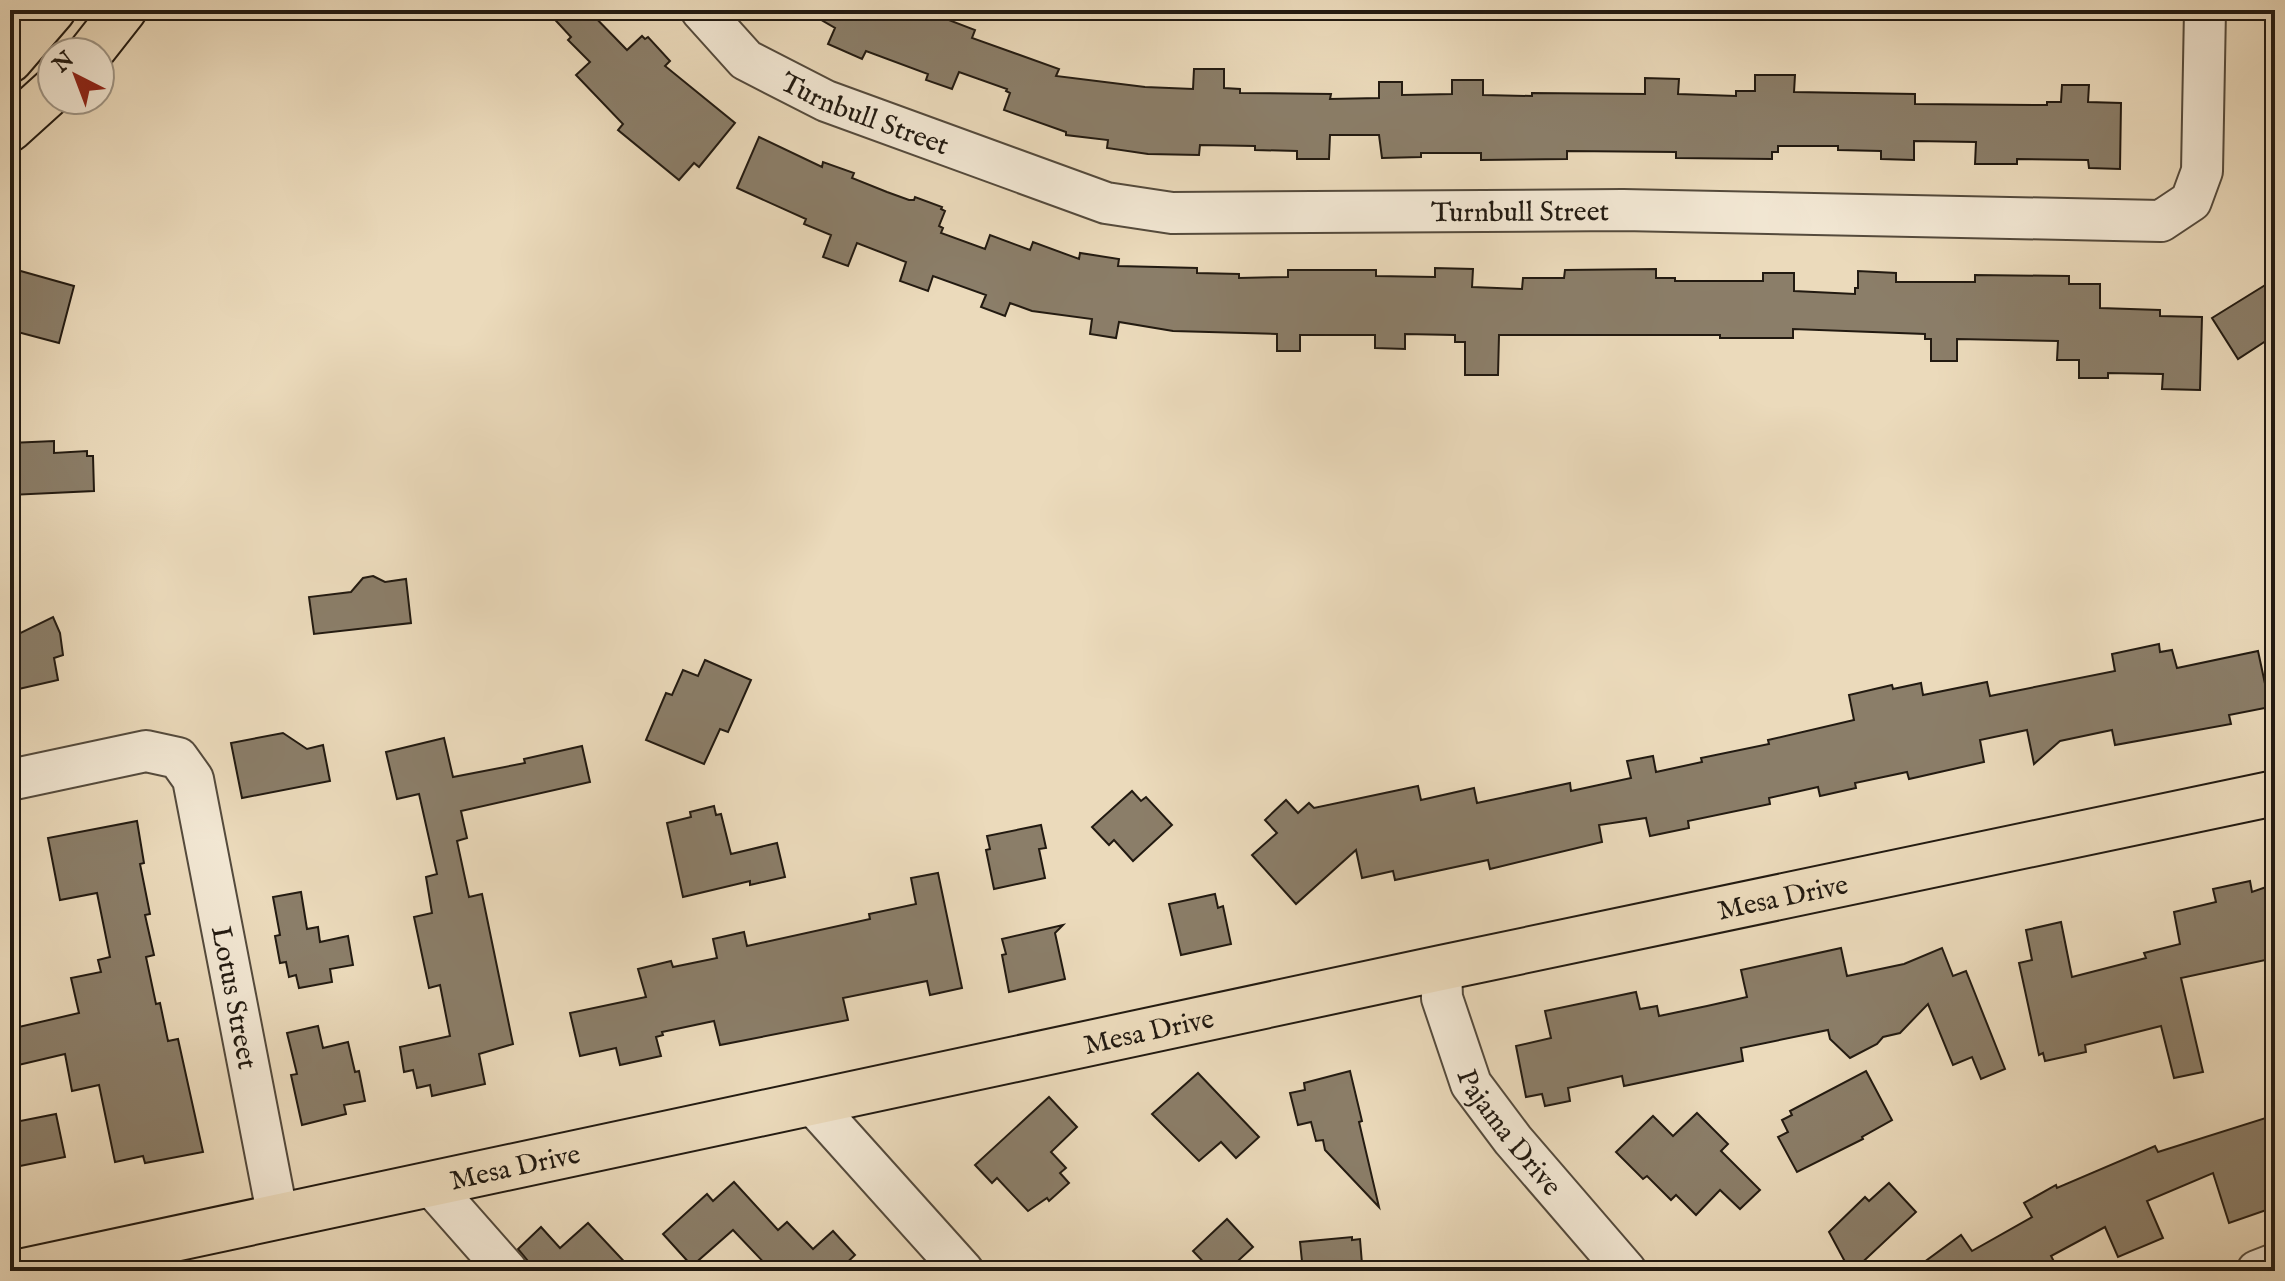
<svg xmlns="http://www.w3.org/2000/svg" width="2285" height="1281" viewBox="0 0 2285 1281" font-family="'IM FELL English',serif">
	<style>
		.building { fill: #8b7e69; stroke: #221a11; stroke-width: 2 }
		.lines { fill: none; stroke-linecap: round; stroke-linejoin: round }
		.minor-casing { stroke: #544a3c; stroke-width: 44 }
		.major-casing { stroke: #221a11; stroke-width: 48 }
		.minor { stroke: #f2e7d3; stroke-width: 40 }
		.major { stroke: #ebdabb; stroke-width: 44 }
		.labels { text-anchor: middle; stroke-width: 8; stroke-linejoin: round; paint-order: stroke }
		.street-label { font-size: 28px; fill: #221a11; stroke: #f2e7d3 }
	</style>
	<rect width="100%" height="100%" fill="#ebdabb"/>
	<filter id="stains"><feTurbulence type="fractalNoise" baseFrequency=".0025" numOctaves="4"/><feColorMatrix values="0 0 0 0 .2 0 0 0 0 .09 0 0 0 0 .02 0 0 0 .5 -.17"/></filter>
	<radialGradient id="worn" r=".72"><stop offset=".6" stop-color="#630" stop-opacity="0"/><stop offset="1" stop-color="#630" stop-opacity=".3"/></radialGradient>
	<!-- building -->
	<g class="building">
		<path d="M546,10H588L627,50L642,36L645,39L648,37L670,61L665,66L735,123L699,167L694,163L679,180L618,130L623,124L576,75L590,62L568,40L571,37Z"/>
		<path d="M804,10H949L946,19L975,30L972,38L1059,69L1056,76L1145,87L1193,89L1194,69H1224V88L1240,89V93L1331,94L1330,99L1379,98V82H1402V95L1452,94V80H1483V95L1532,96V93L1645,94V78L1679,79L1678,94L1736,96V91H1755V75H1795L1794,92L1915,94V104L2047,105V102H2061L2062,85H2089L2088,102L2121,103L2120,169L2089,168L2088,160L2017,159V164H1975L1976,142L1914,141V160L1881,159V151L1838,150V146H1778V152H1772V159L1676,158V152L1567,151V159L1481,160V153H1421V157L1382,158L1379,135H1330L1329,159H1297V151L1255,150V146L1200,145L1199,155L1148,154L1107,148L1108,140L1066,135V132L1004,110L1010,93L1006,91L1007,89L959,72L952,89L926,80L928,74L866,51L862,59L828,44L835,28Z"/>
		<path d="M759,137L822,167L823,162L854,173L852,178L887,192L909,200H914L915,197L942,207L941,209L945,211L939,226L943,228L941,233L985,249L990,235L1030,250L1033,242L1079,259L1080,253L1119,259L1118,266L1197,268V273L1239,274V278L1288,277V270H1376V276L1435,277V268L1473,269L1472,287L1522,289L1523,278H1564L1565,270L1656,269V278H1675V281H1763V273H1794V291L1855,294V288H1858V271L1896,273V282H1975V275L2069,276V284H2100V308L2160,310V316L2202,317L2200,390L2162,389L2163,374L2108,373V378H2079V360H2057L2058,341L1957,339V361H1931V339H1925V334L1793,329V338H1720V335H1499L1498,375H1465V342H1455V335L1405,334V349L1375,348V335H1300V351H1277V334L1173,331L1119,322L1116,338L1090,334L1092,319L1032,311L1010,303L1005,316L981,307L986,295L933,276L928,291L900,281L906,262L857,243L848,266L823,257L831,235L804,224L806,219L737,188Z"/>
		<path d="M10,268L74,286L59,343L10,330Z"/>
		<path d="M2275,279V335L2238,359L2212,318Z"/>
		<path d="M54,441V453L87,451V456H93L94,491L10,495V443Z"/>
		<path d="M373,576L385,582L406,579L411,623L314,634L309,597L351,592L363,578Z"/>
		<path d="M53,617L60,633L63,655L54,658L58,680L10,691V638Z"/>
		<path d="M2159,644L2160,652L2172,650L2177,668L2258,651L2270,707L2229,715L2231,724L2115,745L2112,730L2060,741L2034,764L2027,730L1980,740L1984,762L1909,779L1907,772L1855,783L1856,788L1820,796L1818,787L1769,798L1770,804L1688,821L1689,828L1650,836L1646,818L1599,825L1602,842L1490,869L1488,860L1395,880L1393,871L1362,878L1356,850L1296,904L1252,855L1277,833L1265,820L1286,800L1298,813L1309,803L1314,808L1418,786L1421,800L1474,788L1477,803L1570,783L1571,791L1631,778L1627,761L1653,756L1656,772L1702,762L1701,758L1769,744L1768,740L1854,720L1849,695L1892,685L1893,689L1921,683L1923,695L1987,682L1990,696L2115,671L2112,654Z"/>
		<path d="M705,660L751,680L728,732L720,729L704,764L646,740L666,693L672,695L683,670L698,676Z"/>
		<path d="M283,733L307,749L323,745L330,781L242,798L231,743Z"/>
		<path d="M444,738L453,777L525,763L524,759L582,746L590,782L461,811L467,838L457,841L469,897L482,894L513,1044L479,1054L485,1084L432,1096L430,1085L417,1088L413,1070L404,1072L400,1047L450,1036L440,985L429,988L414,917L432,913L426,877L437,874L419,794L397,799L386,752Z"/>
		<path d="M1132,791L1141,801L1146,797L1172,825L1133,861L1114,840L1109,845L1092,827Z"/>
		<path d="M714,806L716,815L721,814L731,854L777,843L785,877L750,885V881L683,897L667,823L691,817L690,812Z"/>
		<path d="M137,821L144,863L140,864L150,914L145,915L154,955L146,957L156,1004L160,1003L168,1041L178,1039L203,1152L145,1163L143,1156L115,1162L99,1085L72,1091L65,1054L10,1067V1029L79,1013L71,978L101,972L98,960L110,957L97,893L60,900L48,838Z"/>
		<path d="M1041,825L1046,848L1039,849L1045,878L994,889L986,850L990,849L987,836Z"/>
		<path d="M938,873L962,988L930,995L927,981L843,998L848,1020L720,1045L714,1021L662,1032L663,1035L656,1037L661,1056L620,1065L616,1048L580,1056L570,1013L646,997L638,969L671,961L673,967L717,958L713,939L744,932L747,946L870,919L869,914L916,904L911,878Z"/>
		<path d="M2250,881L2252,892L2275,884V958L2181,978L2203,1072L2174,1078L2161,1026L2085,1045L2086,1052L2045,1061L2043,1053L2039,1055L2019,963L2032,960L2026,930L2061,922L2072,977L2146,958L2144,953L2180,944L2174,912L2216,902L2213,889Z"/>
		<path d="M301,892L307,929L318,927L320,942L348,936L353,965L330,969L332,982L299,988L296,975L289,977L286,962L280,963L275,936L280,935L273,897Z"/>
		<path d="M1215,894L1218,908L1223,906L1231,944L1181,955L1169,904Z"/>
		<path d="M1063,925L1055,933L1065,979L1009,992L1002,955L1006,954L1002,939Z"/>
		<path d="M1841,948L1847,976L1904,964L1942,948L1953,976L1966,971L2005,1069L1981,1079L1972,1057L1953,1065L1928,1004L1900,1033L1883,1037L1877,1044L1850,1058L1830,1039L1828,1030L1741,1048L1743,1061L1624,1086L1622,1076L1568,1088L1570,1101L1545,1106L1542,1094L1526,1097L1516,1046L1551,1038L1545,1011L1636,992L1640,1009L1657,1006L1659,1016L1707,1006L1747,997L1741,970Z"/>
		<path d="M318,1026L323,1048L348,1042L355,1072L359,1071L365,1101L344,1105L346,1114L302,1125L291,1075L297,1074L287,1033Z"/>
		<path d="M1350,1071L1362,1121L1359,1122L1379,1207L1325,1150L1323,1140L1316,1141L1311,1122L1298,1125L1290,1093L1305,1090L1304,1083Z"/>
		<path d="M1866,1071L1892,1120L1862,1137L1863,1139L1797,1172L1778,1137L1788,1132L1782,1120L1792,1115L1790,1111Z"/>
		<path d="M1198,1073L1259,1137L1236,1158L1221,1142L1199,1161L1152,1114Z"/>
		<path d="M1049,1097L1077,1127L1051,1152L1066,1168L1060,1173L1069,1183L1049,1201L1047,1198L1028,1211L997,1178L992,1183L975,1165Z"/>
		<path d="M1697,1113L1728,1144L1721,1151L1760,1190L1740,1209L1720,1190L1696,1215L1676,1195L1671,1200L1647,1176L1643,1179L1616,1152L1653,1116L1673,1136Z"/>
		<path d="M56,1114L65,1157L10,1168V1123Z"/>
		<path d="M2275,1115V1207L2229,1223L2213,1173L2147,1201L2163,1238L2118,1257L2105,1227L2051,1256L2059,1271H1912L1961,1235L1972,1251L2032,1217L2024,1203L2056,1185L2057,1188L2155,1146L2158,1152Z"/>
		<path d="M734,1182L778,1230L787,1222L813,1249L833,1231L855,1255L838,1271H772L733,1230L692,1266L663,1234L707,1194L713,1201Z"/>
		<path d="M1889,1183L1916,1212L1853,1271H1850L1829,1232L1865,1197L1869,1201Z"/>
		<path d="M1227,1219L1253,1247L1227,1271H1212L1193,1251Z"/>
		<path d="M588,1223L633,1271H536L518,1249L541,1227L560,1248Z"/>
		<path d="M1352,1237V1240L1360,1239L1362,1264H1359L1360,1271H1303L1300,1242Z"/>
	</g>
	<g class="lines">
		<defs>
			<g id="minor">
				<path id="s1" d="M701,10L746,60L826,101L1106,203L1172,213L1623,210L2161,221L2191,201L2202,171L2205,10"/>
				<path id="s2" d="M10,780L146,751L178,758L193,779L278,1218"/>
				<path id="s3" d="M1441,968L1442,998L1471,1084L1513,1140L1626,1271"/>
				<path d="M812,1103L963,1271"/>
				<path d="M432,1186L507,1271"/>
				<path d="M2257,1271L2275,1264"/>
			</g>
			<g id="major">
				<path d="M91,52L124,10"/>
				<path d="M10,60L53,10"/>
				<path d="M10,129L52,91"/>
				<path id="s4" d="M24,1271L1441,968L2275,793"/>
			</g>
		</defs>
		<!-- minor casing -->
		<use href="#minor" class="minor-casing"/>
		<!-- major casing -->
		<use href="#major" class="major-casing"/>
		<!-- minor -->
		<use href="#minor" class="minor"/>
		<!-- major -->
		<use href="#major" class="major"/>
	</g>
	<g class="labels">
		<!-- street labels -->
		<g class="street-label">
			<text dy="10" stroke="none"><textPath href="#s1" startOffset="198">Turnbull Street</textPath></text>
			<text dy="10" stroke="none"><textPath href="#s1" startOffset="870">Turnbull Street</textPath></text>
			<text dy="10" stroke="none"><textPath href="#s4" startOffset="1798">Mesa Drive</textPath></text>
			<text dy="10" stroke="none"><textPath href="#s2" startOffset="420">Lotus Street</textPath></text>
			<text dy="10" stroke="none"><textPath href="#s4" startOffset="1150">Mesa Drive</textPath></text>
			<text dy="10" stroke="none"><textPath href="#s3" startOffset="182">Pajama Drive</textPath></text>
			<text dy="10" stroke="none"><textPath href="#s4" startOffset="502">Mesa Drive</textPath></text>
		</g>
	</g>
	<!-- margin -->
	<rect width="2285" height="1281" fill="none" stroke="#ebdabb" stroke-width="40"/>
	<rect x="12" y="12" width="2261" height="1257" fill="none" stroke="#221a11" stroke-width="4"/>
	<rect x="20" y="20" width="2245" height="1241" fill="none" stroke="#221a11" stroke-width="2"/>
	<!-- north arrow -->
	<g transform="translate(76 76) rotate(318)"><circle r="38" fill="#f2e7d3" stroke="#9f9585" stroke-width="2"/>
	<path d="M0-6L14 30L0 20L-14 30Z" fill="#8f2418"/>
	<text y="-12" font-size="22" font-weight="bold" text-anchor="middle" fill="#221a11">N</text>
	</g>
	<rect width="100%" height="100%" filter="url(#stains)"/>
	<rect width="100%" height="100%" fill="url(#worn)"/>
</svg>
